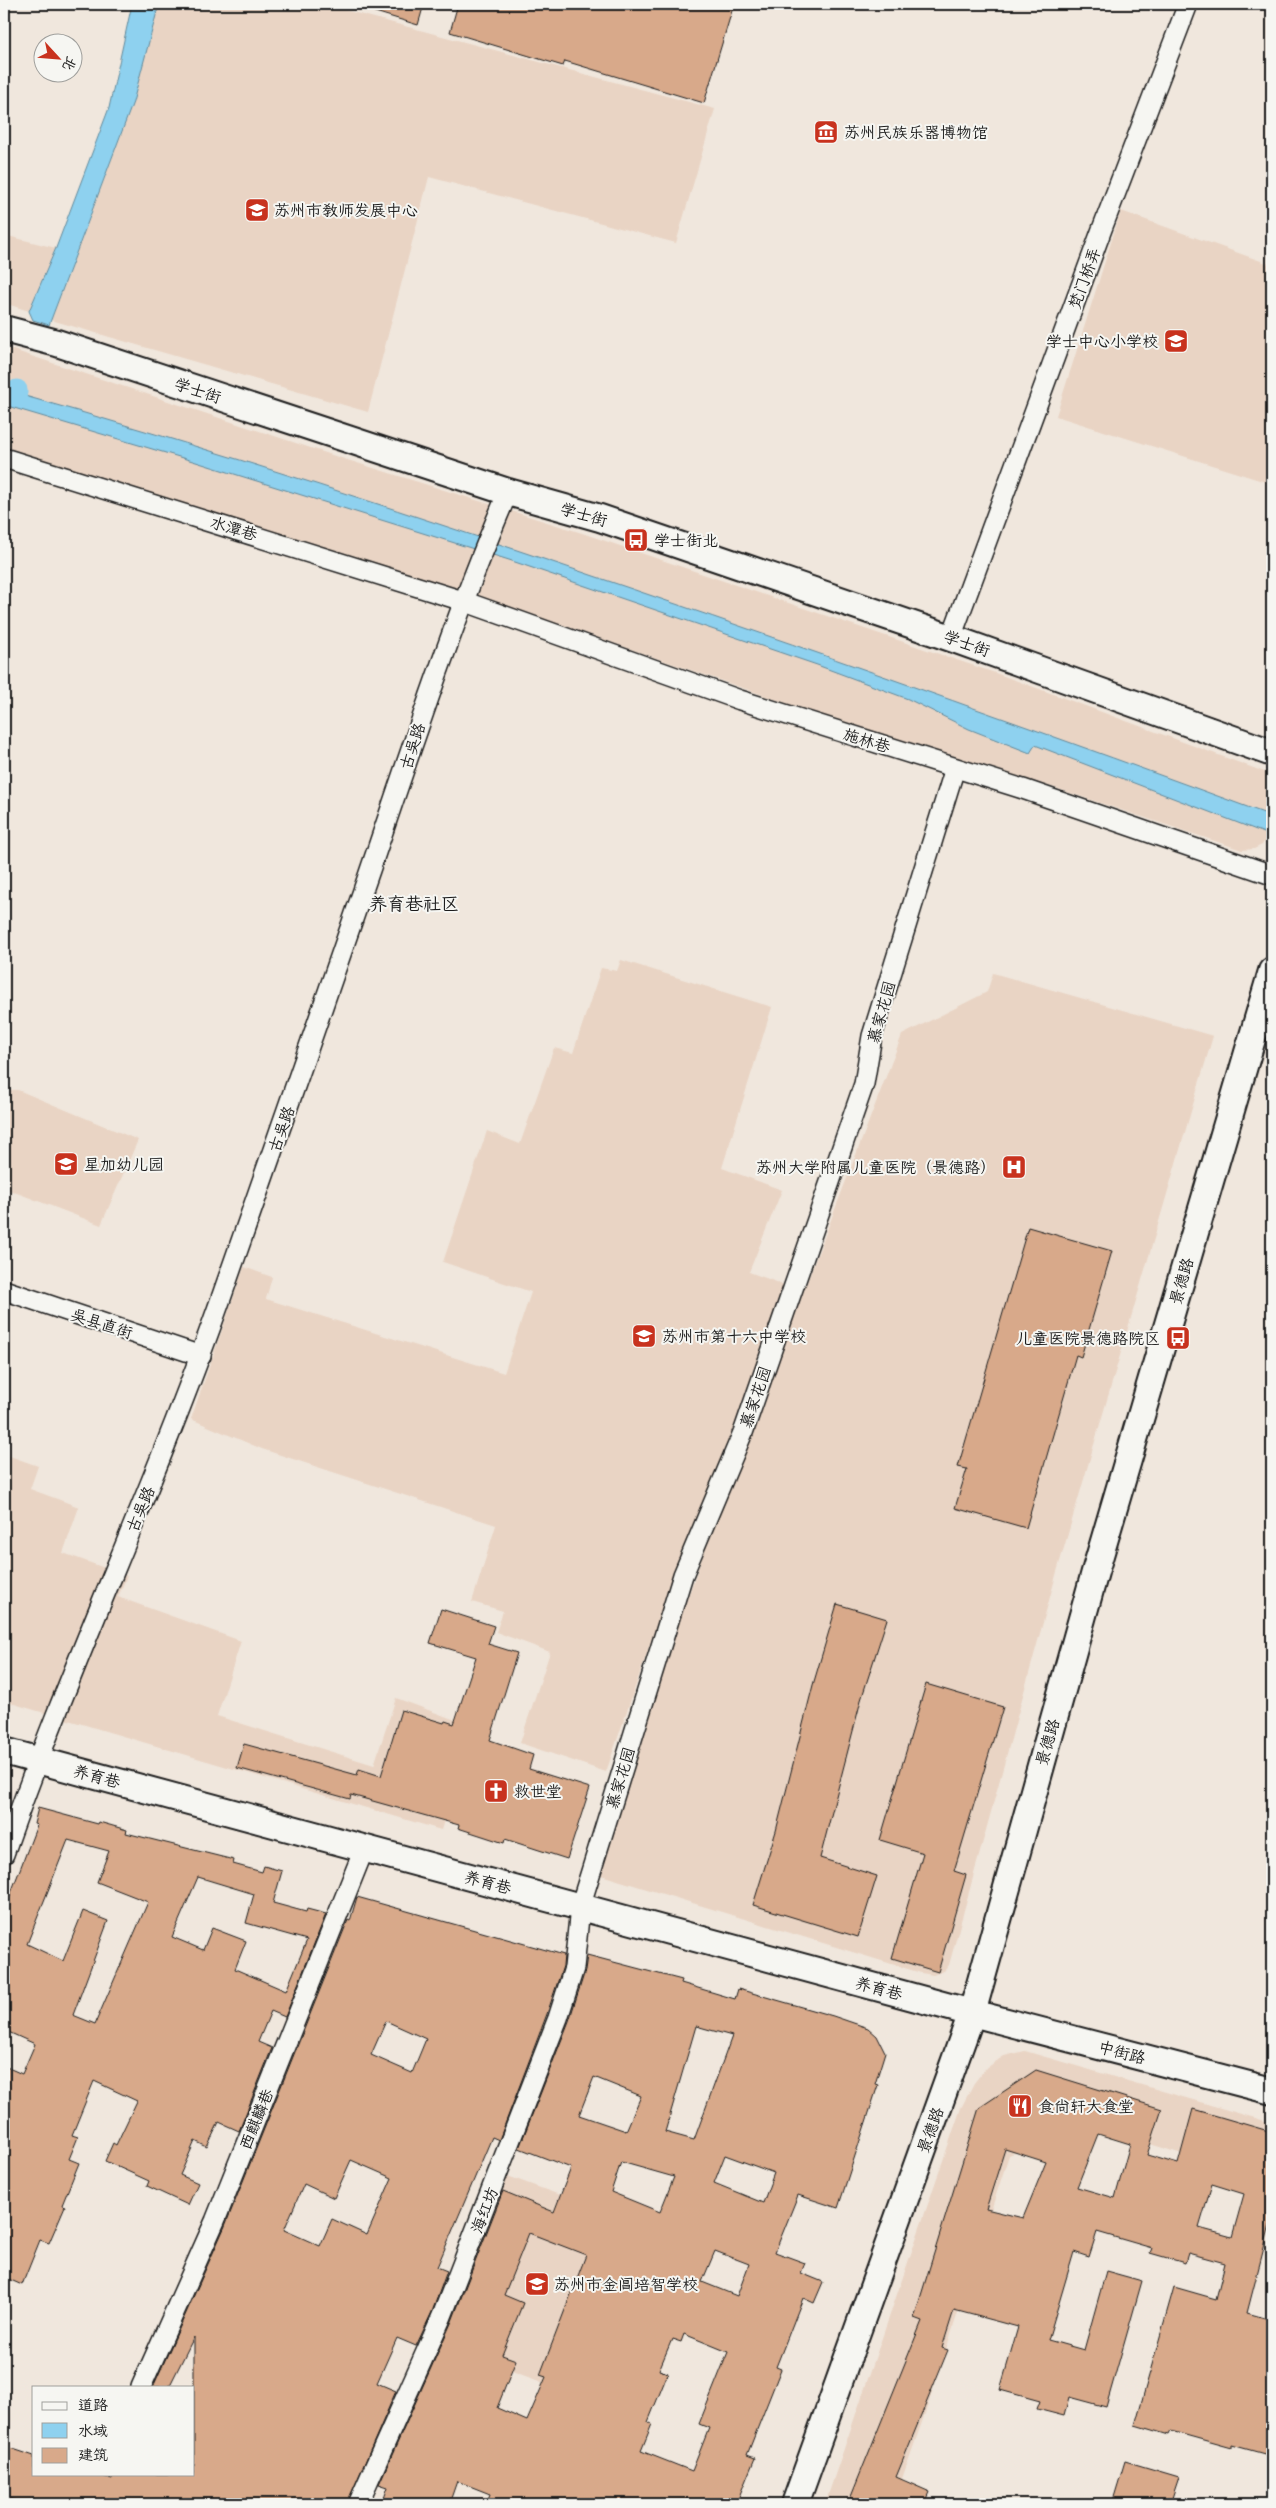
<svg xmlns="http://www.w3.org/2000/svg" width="1276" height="2508" viewBox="0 0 1276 2508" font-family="Dekko,'LXGW WenKai TC',sans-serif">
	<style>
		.built { fill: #e9d4c4 }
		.water { fill: #8ed1ef; stroke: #60899b }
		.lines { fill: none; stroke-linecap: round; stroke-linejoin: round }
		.canal { stroke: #8ed1ef; stroke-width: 21 }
		.building { fill: #d8a98a; stroke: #1c1c1c; fill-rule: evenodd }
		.street-casing { stroke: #1c1c1c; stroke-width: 22 }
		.secondary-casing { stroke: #1c1c1c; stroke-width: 30 }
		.street { stroke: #f6f6f2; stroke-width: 19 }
		.secondary { stroke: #f6f6f2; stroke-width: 26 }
		.labels { text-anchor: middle; stroke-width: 4; stroke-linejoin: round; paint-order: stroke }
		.poi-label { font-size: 16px; fill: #1c1c1c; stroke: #f6f6f2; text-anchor: start }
		.street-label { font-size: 16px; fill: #1c1c1c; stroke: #f6f6f2 }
		.neighbourhood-label { font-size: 18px; fill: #1c1c1c; stroke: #f6f6f2 }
	</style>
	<rect width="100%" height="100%" fill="#f0e7dd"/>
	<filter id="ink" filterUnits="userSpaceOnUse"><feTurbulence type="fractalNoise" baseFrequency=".02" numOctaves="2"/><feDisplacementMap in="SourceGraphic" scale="10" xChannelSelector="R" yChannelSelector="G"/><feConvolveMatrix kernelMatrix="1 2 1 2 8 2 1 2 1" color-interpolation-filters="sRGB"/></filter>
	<g filter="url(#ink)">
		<!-- built -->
		<g class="built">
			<path d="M159,4H322L715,109L676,243L429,177L368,412L51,320L121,134Z"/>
			<path d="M1121,211L1272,265V484L1056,416Z"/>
			<path d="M4,235L56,248L29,311L4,303Z"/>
			<path d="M4,347L338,457L582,533L1001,675L1270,774L1272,776V828L1262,845L1254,849L1242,850L1055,788L800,708L457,589L4,451Z"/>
			<path d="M621,960L772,1007L722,1168L782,1190L749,1272L793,1288L673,1577L606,1772L520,1743L550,1652L496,1632L503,1611L472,1602L496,1525L262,1449L191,1419L244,1267L272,1277L266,1299L504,1373L531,1292L443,1262L487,1131L520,1144L554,1048L573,1053L601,968L617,971Z"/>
			<path d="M993,973L1213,1036L1056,1575L949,1965L944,1971L933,1975L921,1973L601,1875L662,1669L716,1519L902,1035L987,992Z"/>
			<path d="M4,1090H18L138,1140L101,1225L4,1188Z"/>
			<path d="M4,1454L38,1466L30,1489L79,1507L63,1553L127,1576L118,1597L241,1641L217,1716L374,1765L396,1698L474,1727L441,1830L4,1701Z"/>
			<path d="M1025,2051L1272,2123V2182L1073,2120L1069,2132L1009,2155L928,2405L893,2504H825L961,2108L974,2083L985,2069L1004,2056Z"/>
			<path d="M502,2174L634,2222L572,2393L440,2345Z"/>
		</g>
		<!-- water -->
		<g class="water">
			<path d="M132,4H159L133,102L49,325L33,320L29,311L56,248L109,108Z"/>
			<path d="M4,390C215,449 424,518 632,589C846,662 1060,738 1272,816V836L1035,745L1030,753L969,729L908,699L817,665L509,560L196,462L4,405Z"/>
		</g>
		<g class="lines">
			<!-- canal -->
			<path class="canal" d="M17,393V390"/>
		</g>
		<!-- building -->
		<g class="building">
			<path d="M362,4H424L418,25L362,8Z"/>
			<path d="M458,4H734L704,103L565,61L563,66L450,32Z"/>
			<path d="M1028,1227L1112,1251L1081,1357L1076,1355L1026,1528L955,1508L967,1469L958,1467Z"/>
			<path d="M837,1604L887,1619L861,1700L820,1858L877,1876L858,1937L753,1905L776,1831L813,1685Z"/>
			<path d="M441,1609L494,1626L488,1644L517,1653L490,1740L533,1755L529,1769L590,1788L567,1859L505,1839L504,1843L458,1828L459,1825L351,1795L350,1799L237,1768L244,1744L357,1775L359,1769L381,1776L401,1710L444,1723L445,1721L454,1724L476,1657L430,1643Z"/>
			<path d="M926,1684L1003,1707L954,1871L966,1875L938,1972L892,1958L923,1853L880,1840Z"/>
			<path d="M38,1808L98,1824L99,1822L127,1830L126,1833L234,1860L233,1864L262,1872L264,1866L282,1871L273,1903L306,1912L307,1909L326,1914L285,2017L271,2011L258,2042L272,2048L239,2131L219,2122L207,2147L195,2141L180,2175L198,2183L188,2205L147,2186L149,2181L105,2161L113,2143L116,2145L137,2101L94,2081L72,2135L78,2137L69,2159L79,2163L62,2205L65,2206L49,2243L40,2240L22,2285L4,2277V2066L22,2074L35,2044L4,2030V1911L37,1825L34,1824ZM68,1840L109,1851L97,1882L148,1902L95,2024L73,2015L108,1921L83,1911L63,1961L27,1944ZM198,1877L254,1894L246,1923L307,1940L286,1991L235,1969L246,1941L212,1928L203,1950L172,1937Z"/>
			<path d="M357,1897L564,1955L563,1966L547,2014L499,2140L492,2137L437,2267L447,2271L432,2312L416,2346L397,2338L377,2383L396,2391L347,2504H28L4,2497V2446L34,2456V2474H96L112,2479L113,2474H194V2337L169,2387H153L225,2226L348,1920L350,1921ZM386,2021L426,2039L412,2073L371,2055ZM351,2160L392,2178L367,2235L332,2219L320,2246L284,2230L304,2184L334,2198Z"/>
			<path d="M587,1955L682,1980L681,1983L735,1999L738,1989L833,2016L868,2028L877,2036L885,2052L875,2084L878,2085L838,2208L798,2195L775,2252L805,2263L801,2273L823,2282L814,2303L803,2298L776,2367L781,2369L747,2455L755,2458L736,2504H702L688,2498L686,2504H486L490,2494L457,2481L449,2504H382L388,2487L379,2484L452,2321L503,2191L554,2212L571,2168L519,2148L569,2021L585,1971ZM696,2026L732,2036L694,2140L665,2132ZM594,2077L641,2096L626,2131L579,2115ZM725,2155L774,2173L763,2203L714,2183ZM621,2162L674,2177L660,2212L611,2192ZM529,2233L586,2255L540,2375L546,2377L527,2421L497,2408L516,2360L502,2355L523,2303L504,2295ZM715,2251L749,2264L737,2296L702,2282ZM684,2334L728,2352L699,2424L709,2428L692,2471L641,2451L652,2424L648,2422L668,2373L659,2370L672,2339L681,2342Z"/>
			<path d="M1036,2070L1162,2109L1147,2155L1178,2164L1193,2109L1272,2132V2217L1247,2313L1272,2320V2456L1232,2445V2448L1171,2431L1169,2435L1135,2425L1174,2287L1216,2299L1225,2263L1188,2253L1185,2263L1150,2253L1152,2248L1097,2232L1089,2257L1074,2252L1048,2340L1084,2350L1106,2271L1142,2281L1106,2407L1069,2397L1064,2416L1037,2409L1040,2401L1000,2390L1018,2327L954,2310L942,2348L948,2350L896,2477L930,2492L925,2504H848L922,2321L914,2318L979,2108ZM1098,2134L1130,2144L1115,2198L1077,2187ZM1005,2149L1046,2162L1023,2218L986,2209ZM1212,2184L1244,2194L1232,2237L1199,2228Z"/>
			<path d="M1125,2461L1179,2477L1170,2504H1112Z"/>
		</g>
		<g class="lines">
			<defs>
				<g id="street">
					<path d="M4,458L463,601L740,700L1023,789L1272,875"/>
					<path d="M951,638L1102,229L1188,4"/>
					<path d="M4,1290L201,1356"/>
					<path d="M4,1854C69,1668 153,1490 219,1304C269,1161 319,1019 368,876C412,747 454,617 508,492"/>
					<path d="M141,2387L215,2221L364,1849"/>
					<path d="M358,2504L442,2316L558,2018L574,1968L580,1907L683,1575L744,1430L864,1084L872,1036L955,768"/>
				</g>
				<g id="secondary">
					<path d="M4,329L57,343L508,492L600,518L951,638L1272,753"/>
					<path d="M4,1751L972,2013L1272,2091"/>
					<path d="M795,2504L972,2013L1095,1572L1272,971"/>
				</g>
			</defs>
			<!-- street casing -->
			<use href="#street" class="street-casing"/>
			<!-- secondary casing -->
			<use href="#secondary" class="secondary-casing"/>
			<!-- street -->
			<use href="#street" class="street"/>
			<!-- secondary -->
			<use href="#secondary" class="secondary"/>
		</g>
	</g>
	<!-- icons -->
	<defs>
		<symbol id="museum-square" viewBox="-11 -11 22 22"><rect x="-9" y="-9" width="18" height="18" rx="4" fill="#c8321e" stroke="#f6f6f2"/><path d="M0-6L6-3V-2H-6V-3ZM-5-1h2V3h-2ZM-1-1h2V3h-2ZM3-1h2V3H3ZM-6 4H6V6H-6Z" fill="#fff"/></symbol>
		<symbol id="university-square" viewBox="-11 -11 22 22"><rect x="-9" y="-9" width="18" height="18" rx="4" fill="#c8321e" stroke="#f6f6f2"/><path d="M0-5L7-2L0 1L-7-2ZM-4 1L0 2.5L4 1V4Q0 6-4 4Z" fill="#fff"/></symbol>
		<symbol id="school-square" viewBox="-11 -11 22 22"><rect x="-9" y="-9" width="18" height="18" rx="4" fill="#c8321e" stroke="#f6f6f2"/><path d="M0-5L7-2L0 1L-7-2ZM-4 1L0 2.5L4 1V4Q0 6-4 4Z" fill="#fff"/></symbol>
		<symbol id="bus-square" viewBox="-11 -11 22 22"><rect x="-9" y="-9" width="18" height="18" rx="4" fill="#c8321e" stroke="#f6f6f2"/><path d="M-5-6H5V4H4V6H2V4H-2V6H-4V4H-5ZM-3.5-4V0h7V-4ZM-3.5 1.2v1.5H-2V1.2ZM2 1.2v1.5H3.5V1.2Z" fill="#fff"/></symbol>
		<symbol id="hospital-square" viewBox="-11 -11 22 22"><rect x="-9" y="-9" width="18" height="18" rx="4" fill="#c8321e" stroke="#f6f6f2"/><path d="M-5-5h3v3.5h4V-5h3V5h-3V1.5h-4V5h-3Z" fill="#fff"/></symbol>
		<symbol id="church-square" viewBox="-11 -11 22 22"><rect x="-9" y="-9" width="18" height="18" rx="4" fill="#c8321e" stroke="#f6f6f2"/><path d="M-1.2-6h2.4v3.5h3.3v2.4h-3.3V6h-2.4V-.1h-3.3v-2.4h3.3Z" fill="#fff"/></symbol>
		<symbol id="restaurant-square" viewBox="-11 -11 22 22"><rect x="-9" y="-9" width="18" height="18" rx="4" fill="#c8321e" stroke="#f6f6f2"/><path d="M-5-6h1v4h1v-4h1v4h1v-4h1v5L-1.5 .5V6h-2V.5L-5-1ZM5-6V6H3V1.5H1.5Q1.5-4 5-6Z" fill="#fff"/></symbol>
	</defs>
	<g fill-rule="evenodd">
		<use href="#museum-square" x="812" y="118" width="28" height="28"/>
		<use href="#university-square" x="243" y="196" width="28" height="28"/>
		<use href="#school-square" x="1162" y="327" width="28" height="28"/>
		<use href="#bus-square" x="622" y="526" width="28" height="28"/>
		<use href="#school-square" x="52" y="1150" width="28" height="28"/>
		<use href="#hospital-square" x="1000" y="1153" width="28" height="28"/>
		<use href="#school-square" x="630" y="1322" width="28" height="28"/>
		<use href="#bus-square" x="1164" y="1324" width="28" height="28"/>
		<use href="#church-square" x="482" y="1777" width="28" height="28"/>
		<use href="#restaurant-square" x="1006" y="2092" width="28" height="28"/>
		<use href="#school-square" x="523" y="2270" width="28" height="28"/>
	</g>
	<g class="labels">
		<!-- poi labels -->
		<g class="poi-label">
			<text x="844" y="138">苏州民族乐器博物馆</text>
			<text x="274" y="216">苏州市教师发展中心</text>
			<text x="1158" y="347" text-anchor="end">学士中心小学校</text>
			<text x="654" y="546">学士街北</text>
			<text x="84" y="1170">星加幼儿园</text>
			<text x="996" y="1173" text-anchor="end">苏州大学附属儿童医院（景德路）</text>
			<text x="662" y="1342">苏州市第十六中学校</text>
			<text x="1160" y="1344" text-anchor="end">儿童医院景德路院区</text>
			<text x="514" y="1797">救世堂</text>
			<text x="1038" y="2112">食尚轩大食堂</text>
			<text x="554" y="2290">苏州市金阊培智学校</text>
		</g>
		<!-- street labels -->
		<g class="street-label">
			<text transform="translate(1084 278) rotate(-70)" y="6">梵门桥弄</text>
			<text transform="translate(198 390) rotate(18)" y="6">学士街</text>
			<text transform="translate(584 514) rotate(16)" y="6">学士街</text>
			<text transform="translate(234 528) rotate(17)" y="6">水潭巷</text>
			<text transform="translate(967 643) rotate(20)" y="6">学士街</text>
			<text transform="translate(867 740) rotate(17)" y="6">施林巷</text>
			<text transform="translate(412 746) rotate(-72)" y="6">古吴路</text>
			<text transform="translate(881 1012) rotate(-74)" y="6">慕家花园</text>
			<text transform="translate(281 1129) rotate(-70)" y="6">古吴路</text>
			<text transform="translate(1181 1281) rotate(-74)" y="6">景德路</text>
			<text transform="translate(102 1323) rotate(18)" y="6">吴县直街</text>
			<text transform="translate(755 1397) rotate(-71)" y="6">慕家花园</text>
			<text transform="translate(140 1509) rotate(-67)" y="6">古吴路</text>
			<text transform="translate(1047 1742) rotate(-74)" y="6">景德路</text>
			<text transform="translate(97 1776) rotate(15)" y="6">养育巷</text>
			<text transform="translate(620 1778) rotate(-73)" y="6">慕家花园</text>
			<text transform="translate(488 1882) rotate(15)" y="6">养育巷</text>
			<text transform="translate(879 1988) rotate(15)" y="6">养育巷</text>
			<text transform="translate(1122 2052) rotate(15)" y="6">中街路</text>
			<text transform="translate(256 2119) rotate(-68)" y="6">西麒麟巷</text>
			<text transform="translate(930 2130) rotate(-70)" y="6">景德路</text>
			<text transform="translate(484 2210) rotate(-69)" y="6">海红坊</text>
		</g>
		<!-- neighbourhood labels -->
		<g class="neighbourhood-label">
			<text x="414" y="910">养育巷社区</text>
		</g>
	</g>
	<!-- margin -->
	<rect width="1276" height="2508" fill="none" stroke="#f6f6f2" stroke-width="20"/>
	<rect x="10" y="10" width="1256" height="2488" fill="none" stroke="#1c1c1c" stroke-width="2" filter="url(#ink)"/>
	<!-- legend -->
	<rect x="32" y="2386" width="162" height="90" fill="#f6f6f2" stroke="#9f9f9c"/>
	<rect x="42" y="2402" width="25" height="8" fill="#f6f6f2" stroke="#9f9f9c"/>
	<text x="78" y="2410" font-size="15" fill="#1c1c1c">道路</text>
	<rect x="42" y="2423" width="25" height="15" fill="#8ed1ef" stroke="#9f9f9c"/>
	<text x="78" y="2436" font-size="15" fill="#1c1c1c">水域</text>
	<rect x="42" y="2448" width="25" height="15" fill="#d8a98a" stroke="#9f9f9c"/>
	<text x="78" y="2460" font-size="15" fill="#1c1c1c">建筑</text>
	<!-- north arrow -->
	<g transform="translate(58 58) rotate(116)"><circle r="24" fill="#f6f6f2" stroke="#9f9f9c"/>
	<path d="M0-4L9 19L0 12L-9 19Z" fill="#c8321e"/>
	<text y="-8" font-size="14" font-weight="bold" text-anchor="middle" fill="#1c1c1c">北</text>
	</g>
</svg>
